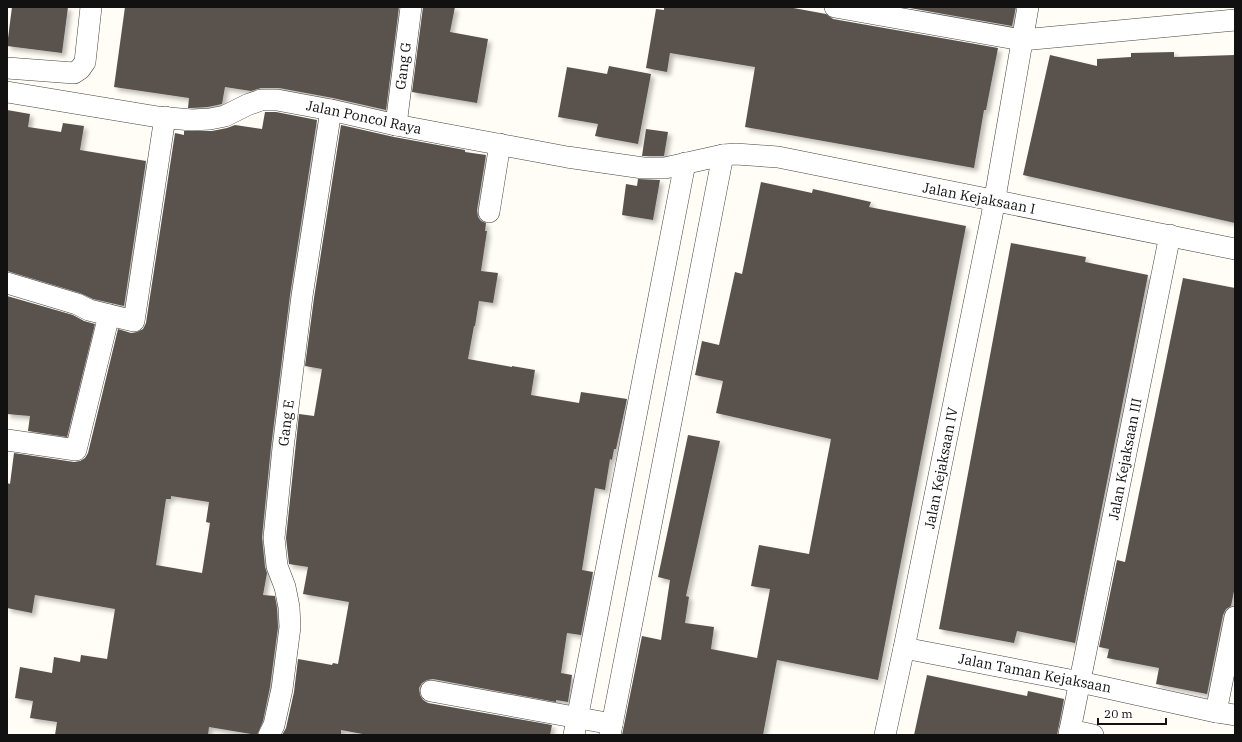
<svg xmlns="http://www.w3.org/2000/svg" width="1242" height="742" viewBox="0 0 1242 742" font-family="'IBM Plex Serif',serif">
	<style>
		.building { fill: #5a524d; fill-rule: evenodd; filter: url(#shadow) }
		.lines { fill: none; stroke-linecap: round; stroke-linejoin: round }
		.street-casing { stroke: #444; stroke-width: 22 }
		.street { stroke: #fff; stroke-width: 21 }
		.labels { text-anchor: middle; stroke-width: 4; stroke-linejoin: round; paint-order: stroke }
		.street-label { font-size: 14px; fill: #111; stroke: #fff }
	</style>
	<defs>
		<filter id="shadow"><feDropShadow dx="3.5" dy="3.5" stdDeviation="2" flood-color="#0004"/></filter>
	</defs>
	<rect width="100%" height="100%" fill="#fffdf5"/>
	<!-- building -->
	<g class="building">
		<path d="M12,7H68L62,53L7,46Z"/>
		<path d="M125,7H399L386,110L333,98L279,88H261L251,91L225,87L222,104L208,107L192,108H188L189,98L114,87Z"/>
		<path d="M423,7H455L450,32L488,39L477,103L412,92Z"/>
		<path d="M664,7H788L826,14L833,19L998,48L986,110H984L974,168L745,127L755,67L670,53L667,72L646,68L656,9L664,10Z"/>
		<path d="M904,7H1016L1012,26Z"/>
		<path d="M1174,52V57L1235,55V223L1023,175L1050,55L1097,66V59L1131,57V53Z"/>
		<path d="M609,66L651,74L638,144L595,136L598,124L558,117L567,67L607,74Z"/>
		<path d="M7,110L30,114L28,127L61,132L63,123L84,126L80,150L146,161L124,306L93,299L80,293L7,271Z"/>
		<path d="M265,112H276L317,120L290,295L271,447L262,537L265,567L267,573L263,595L275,596L277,608L278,627L270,687L263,721L257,735L209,727L208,735H55L57,722L30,718L33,701L15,698L20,667L52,673L54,657L80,662L81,655L107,659L115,609L35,595L32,613L7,608V483L10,484L14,453L74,462L80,461L85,458L88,453L118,329L131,333L137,332L143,329L146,323L175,133L184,135V131H212L227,128L235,125L262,129ZM171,496L209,502L206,522L210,523L202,573L156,565L166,499H171Z"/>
		<path d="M341,125L394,137L465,150V152L486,155L477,210L478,217L481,221L486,223L485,231H487L481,271L498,273L493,303L479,301L475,326H474L468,359L512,367V366L535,370L531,395L579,403L581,392L627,399L616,449H614L612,460L610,459L605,490L595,488L582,570L593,572L590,588L581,635L567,633L561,673L572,675L568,702L556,700V702L433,679L427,680L422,683L419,688L420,695L423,700L428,703L552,725L550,735H368L341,730V735H282L286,728L294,692L298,659L332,665L333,663L338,664L349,602L303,594L308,567L289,564L286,538L299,414L314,416L322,369L305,366L314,298Z"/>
		<path d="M646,129L668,132L664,156H642Z"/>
		<path d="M638,179L660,180L653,220L622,215L626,184L637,186Z"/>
		<path d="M761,182L812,193L813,189L871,202L869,207L966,226L878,680L777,660L763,735H622L642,636L661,640L670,580L658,577L688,435L720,441L686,596L689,597L685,623L714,627L711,649L757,658L770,589L751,586L759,545L809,554L831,439L716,413L723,381L695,375L702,341L719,345L735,272L742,274Z"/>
		<path d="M1011,243L1086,257L1085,262L1148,275L1075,643L1017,631L1014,643L939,629Z"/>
		<path d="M1183,278L1235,288V586L1231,606L1226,609L1223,615L1207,694L1156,684L1159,668L1107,658L1109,649L1099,647L1117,560L1125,562Z"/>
		<path d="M7,296L73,315L84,321L95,324L67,437L28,431L30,416L7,414Z"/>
		<path d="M927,675L1027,696L1028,691L1064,699L1057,735H914Z"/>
	</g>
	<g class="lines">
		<defs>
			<g id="street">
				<path d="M835,7L1022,40L1235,20"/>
				<path d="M7,68L74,73L80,69L85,62L91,7"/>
				<path d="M7,92L158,117L192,120L210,119L225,116L247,105L261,100H277L331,110L396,125L567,157L643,168H665L723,155L736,154L778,157L1235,249"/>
				<path d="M396,125L411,7"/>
				<path d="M489,212L500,144"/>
				<path d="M7,283L77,304L89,310L109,315"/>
				<path d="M7,440L76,450L109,315L134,321L165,117"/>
				<path d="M904,648L1080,682L1216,712L1235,715"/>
				<path d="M431,691L612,724"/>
				<path d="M1216,712L1235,617"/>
				<path d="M1070,730L1093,735"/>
				<path d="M269,735L274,725L282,689L290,627L289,607L285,587L277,566L274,538L283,448L302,296L331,110"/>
				<path d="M574,735L685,163"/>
				<path d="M610,735L723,155"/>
				<path d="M885,735L904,648L992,215L1028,7"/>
				<path d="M1069,735L1170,235"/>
			</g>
		</defs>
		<!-- street casing -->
		<use href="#street" class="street-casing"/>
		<!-- street -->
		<use href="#street" class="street"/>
	</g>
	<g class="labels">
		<!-- street labels -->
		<g class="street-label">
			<text transform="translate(403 66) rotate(-83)" y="5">Gang G</text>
			<text transform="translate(364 117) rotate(12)" y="5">Jalan Poncol Raya</text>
			<text transform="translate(979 198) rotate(11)" y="5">Jalan Kejaksaan I</text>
			<text transform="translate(286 423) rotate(-83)" y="5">Gang E</text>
			<text transform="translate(1125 459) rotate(-79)" y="5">Jalan Kejaksaan III</text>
			<text transform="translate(941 468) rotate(-79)" y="5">Jalan Kejaksaan IV</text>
			<text transform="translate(1035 673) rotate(11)" y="5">Jalan Taman Kejaksaan</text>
		</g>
	</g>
	<!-- border -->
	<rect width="1242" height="742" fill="none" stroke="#111111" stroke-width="16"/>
	<!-- scale -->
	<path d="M1098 718v6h68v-6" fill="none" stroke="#111111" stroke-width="2"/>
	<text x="1104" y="718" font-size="12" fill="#111111" stroke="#ffffff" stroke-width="3" paint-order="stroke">20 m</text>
</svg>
